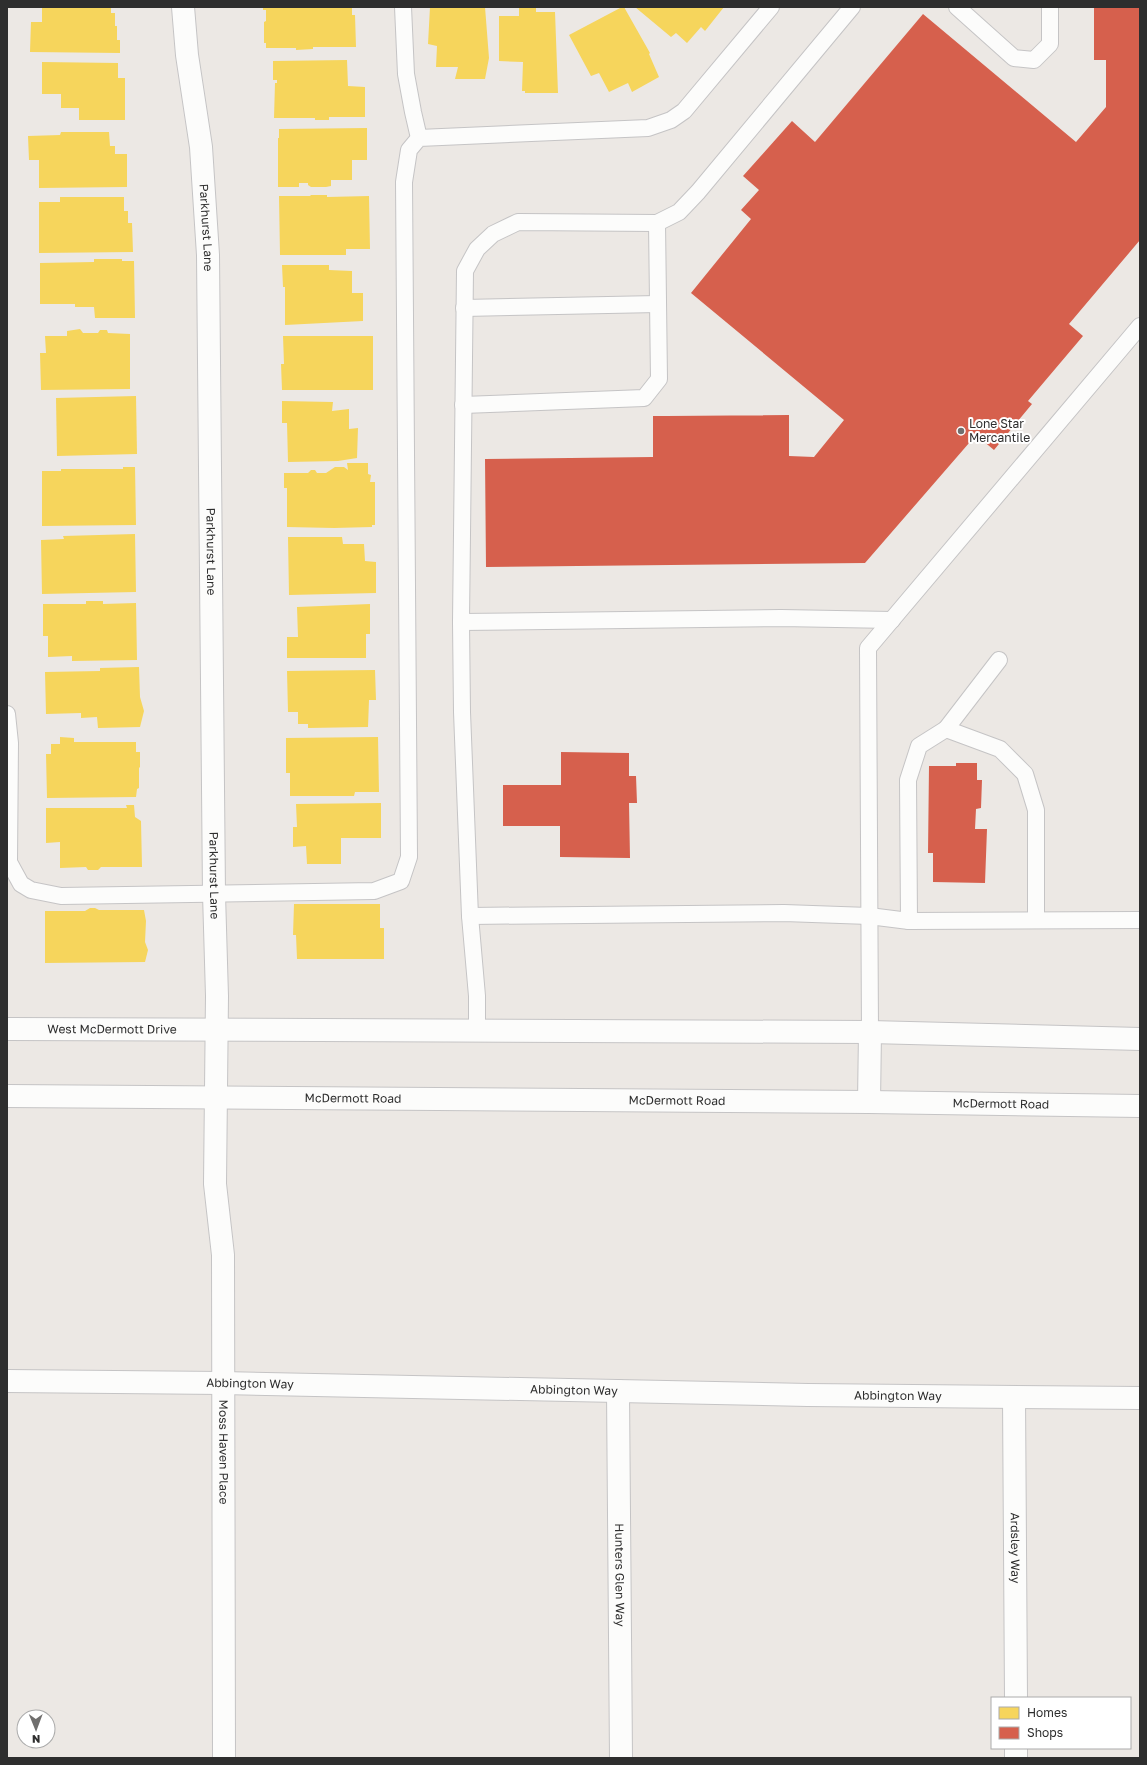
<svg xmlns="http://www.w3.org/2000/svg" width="1147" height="1765" viewBox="0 0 1147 1765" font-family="'Golos Text',sans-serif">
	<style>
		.homes { fill: #f6d55c }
		.shops { fill: #d6604d }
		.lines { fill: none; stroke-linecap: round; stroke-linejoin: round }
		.lane-casing { stroke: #c5c4c5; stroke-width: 18 }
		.street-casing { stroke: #c5c4c5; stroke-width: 24 }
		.secondary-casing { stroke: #c5c4c5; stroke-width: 24 }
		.lane { stroke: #fcfcfb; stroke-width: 16 }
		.street { stroke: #fcfcfb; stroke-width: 22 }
		.secondary { stroke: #fcfcfb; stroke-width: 22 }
		.poi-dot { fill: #706f6e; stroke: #fff; stroke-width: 1.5 }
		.labels { text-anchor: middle; stroke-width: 4; stroke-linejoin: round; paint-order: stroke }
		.street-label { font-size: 12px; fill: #2e2e2e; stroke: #fff }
		.poi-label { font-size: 12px; fill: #2e2e2e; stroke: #fff; text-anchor: start }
	</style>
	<rect width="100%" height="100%" fill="#ece8e4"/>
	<!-- homes -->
	<g class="homes">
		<path d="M42,7H111V13H115V26H117V40H120V53L30,52L31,22H42Z"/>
		<path d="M263,7H352V15H355L356,47H313V49L296,50V48H266V43H264V22L266,21V10H263Z"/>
		<path d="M430,7H485L489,58L485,79H455L458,67H436L437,46L428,44Z"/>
		<path d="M622,7H624L650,53L649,54L659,77L632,92L628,83L609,92L599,73L591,76L569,35Z"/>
		<path d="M635,7H724L705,31L701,27L687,43L676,33L671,37Z"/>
		<path d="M519,8H536V12H555L558,93H525V91H522L523,62L499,61V16H519Z"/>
		<path d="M347,60L348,86L365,87V117H329V120H315V118H274L275,83H277V80H273V61Z"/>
		<path d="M42,62L118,63V78H125V120H79V108H61V94H42Z"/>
		<path d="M367,128V160H352V180H331V186L326,187H311L308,185V183H299V187H278V138H279V129Z"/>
		<path d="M61,132H109L110,146H115V154H127V187L39,188V160H29L28,136L60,135Z"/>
		<path d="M310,195H327V197L369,196L370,249H346V255H280L279,196H311Z"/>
		<path d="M60,197H124V211H128V223H132L133,252L39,253V202H60Z"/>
		<path d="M94,259H122V261H134L135,318H95L94,307H75V304H40V263L94,262Z"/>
		<path d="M282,265H329V270L352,271V293H363V321L285,325V287H283Z"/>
		<path d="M80,329L83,333H98L100,330H107L108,333L130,334V389L41,390L40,353H46L45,336H67V331Z"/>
		<path d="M283,336H373V390H282L281,364H284Z"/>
		<path d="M136,396L137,454L57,456L56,398Z"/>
		<path d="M282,401L333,402L332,411L349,409V429L358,428L357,458L338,461L288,462L287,423H282Z"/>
		<path d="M347,463H368V474L371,475L370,482H375V525H372V527L334,528L287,527V488H284V473H308L311,470H315L317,473H326L335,467H344L348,470Z"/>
		<path d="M123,467H135L136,525L42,526V471H61V469H123Z"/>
		<path d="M135,534L136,592L42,594L41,540L64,539L63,536Z"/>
		<path d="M288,537H342L343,544H364L365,561L376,562V593L289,595Z"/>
		<path d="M86,601H103V604L136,603L137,660L72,661V656L48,657V636H43V604H86Z"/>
		<path d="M370,604V634H366V658H287V637H298L297,607Z"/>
		<path d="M139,667L140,697L144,711L140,727L98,728L97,717L81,718V713L46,714L45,672L100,671V668Z"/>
		<path d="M375,670L376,700H369L368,727L308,728V724H298V712H288L287,671Z"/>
		<path d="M60,737L74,738V742H136V752H140V768L139,767V788L137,789L136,797L47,798L46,754H51V744H60Z"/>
		<path d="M378,737L379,792H355L354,796H290V773H286V738Z"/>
		<path d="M381,803V838H341V864H307L306,846L293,847V827H297L296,804Z"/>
		<path d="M126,805H134L135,817L141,821L142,867H101L98,870H88L86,867L60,868V842L46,843V808H127Z"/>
		<path d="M294,904H380V928H384V959H297L296,935H293Z"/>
		<path d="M90,908H95L99,910H144L146,921L145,942L148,950L145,962L45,963V911H85Z"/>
	</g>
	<!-- shops -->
	<g class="shops">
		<path d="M1094,7H1140V240L1069,324L1083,336L1028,401L1032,404L994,450L976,435L865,563L486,567L485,459L653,457V416H667L789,415V456L814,457L844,420L691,293L751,219L741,210L759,190L743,176L792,121L815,142L923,14L1076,142L1106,107V60H1094Z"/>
		<path d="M561,752L629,753V776H636L637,803H629L630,858L560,857V826H503V785H561Z"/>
		<path d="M956,763H977V780H982L981,808L976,809L975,829H987L985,883L933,882V853H928L929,766H956Z"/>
	</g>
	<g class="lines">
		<defs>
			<g id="lane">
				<path d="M403,7L406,74L413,112L419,138"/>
				<path d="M957,7L1014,58L1034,60L1050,44V7"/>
				<path d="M464,308L658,304"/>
				<path d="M463,405L644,398L659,379L657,223"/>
				<path d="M461,622L781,618L892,620"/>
				<path d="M7,714L10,743L9,862L21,884L31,890L61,896L374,891L401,881L409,857L404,182L409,150L419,138L648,128L671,120L684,111L771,7"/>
				<path d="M946,729L999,660"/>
				<path d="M470,916L784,913L869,916L909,921L1140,920"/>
				<path d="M909,921L908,780L919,746L946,729L1000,749L1025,774L1036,810V920"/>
				<path d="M477,1031V996L470,916L462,712L461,622L465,271L477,249L493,234L518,222L657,223L679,212L698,192L852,7"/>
				<path d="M870,1032L868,648L1140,326"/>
			</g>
			<g id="street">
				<path id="s1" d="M183,7L187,55L201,147L208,255L214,894L217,996L215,1184L223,1255L224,1758"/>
				<path id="s2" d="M7,1381L222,1383L808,1395L1140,1398"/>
				<path id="s3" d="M618,1391L621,1758"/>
				<path id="s4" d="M1014,1397L1016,1698"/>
				<path d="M1016,1748V1758"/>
			</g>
			<g id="secondary">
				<path id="s5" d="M7,1029L870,1032L1140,1039"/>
				<path id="s6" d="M7,1096L869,1102L1140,1106"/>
				<path d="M869,1102L870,1032"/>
			</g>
		</defs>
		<!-- lane casing -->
		<use href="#lane" class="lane-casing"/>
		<!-- street casing -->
		<use href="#street" class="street-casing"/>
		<!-- secondary casing -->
		<use href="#secondary" class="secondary-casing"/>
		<!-- lane -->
		<use href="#lane" class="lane"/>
		<!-- street -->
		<use href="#street" class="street"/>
		<!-- secondary -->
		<use href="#secondary" class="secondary"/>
	</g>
	<!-- markers -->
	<circle class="poi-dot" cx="961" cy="431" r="4"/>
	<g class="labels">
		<!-- street labels -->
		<g class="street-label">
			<text dy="4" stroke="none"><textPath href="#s1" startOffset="222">Parkhurst Lane</textPath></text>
			<text dy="4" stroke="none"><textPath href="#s1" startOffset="546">Parkhurst Lane</textPath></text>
			<text dy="4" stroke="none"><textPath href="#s1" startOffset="870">Parkhurst Lane</textPath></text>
			<text dy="4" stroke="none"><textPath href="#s5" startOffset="105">West McDermott Drive</textPath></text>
			<text dy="4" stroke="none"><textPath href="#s6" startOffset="346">McDermott Road</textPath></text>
			<text dy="4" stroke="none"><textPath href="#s6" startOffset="670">McDermott Road</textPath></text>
			<text dy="4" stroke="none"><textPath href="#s6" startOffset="994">McDermott Road</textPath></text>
			<text dy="4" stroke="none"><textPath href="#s2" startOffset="243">Abbington Way</textPath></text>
			<text dy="4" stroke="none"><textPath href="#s2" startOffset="567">Abbington Way</textPath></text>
			<text dy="4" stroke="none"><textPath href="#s2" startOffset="891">Abbington Way</textPath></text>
			<text dy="4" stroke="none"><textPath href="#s1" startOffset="1447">Moss Haven Place</textPath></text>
			<text dy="4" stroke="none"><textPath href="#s4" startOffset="151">Ardsley Way</textPath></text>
			<text dy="4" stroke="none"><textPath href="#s3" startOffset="184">Hunters Glen Way</textPath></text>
		</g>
		<!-- poi labels -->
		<g class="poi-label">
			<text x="969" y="428">Lone Star<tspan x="969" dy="14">Mercantile</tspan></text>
		</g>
	</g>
	<!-- border -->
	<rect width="1147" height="1765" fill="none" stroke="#2e2e2e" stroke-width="16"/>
	<!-- legend -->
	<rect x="991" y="1697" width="140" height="52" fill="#ffffff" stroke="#ababab"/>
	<rect x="999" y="1707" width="20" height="12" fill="#f6d55c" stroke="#ababab"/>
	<text x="1027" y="1717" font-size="12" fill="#2e2e2e">Homes</text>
	<rect x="999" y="1727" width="20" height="12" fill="#d6604d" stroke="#ababab"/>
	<text x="1027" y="1737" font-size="12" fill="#2e2e2e">Shops</text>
	<!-- north arrow -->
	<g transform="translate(36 1729) rotate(179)"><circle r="19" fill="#ffffff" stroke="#ababab"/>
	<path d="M0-3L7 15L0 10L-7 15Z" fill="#706f6e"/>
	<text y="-6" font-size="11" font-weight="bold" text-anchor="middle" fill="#2e2e2e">N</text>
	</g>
</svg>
